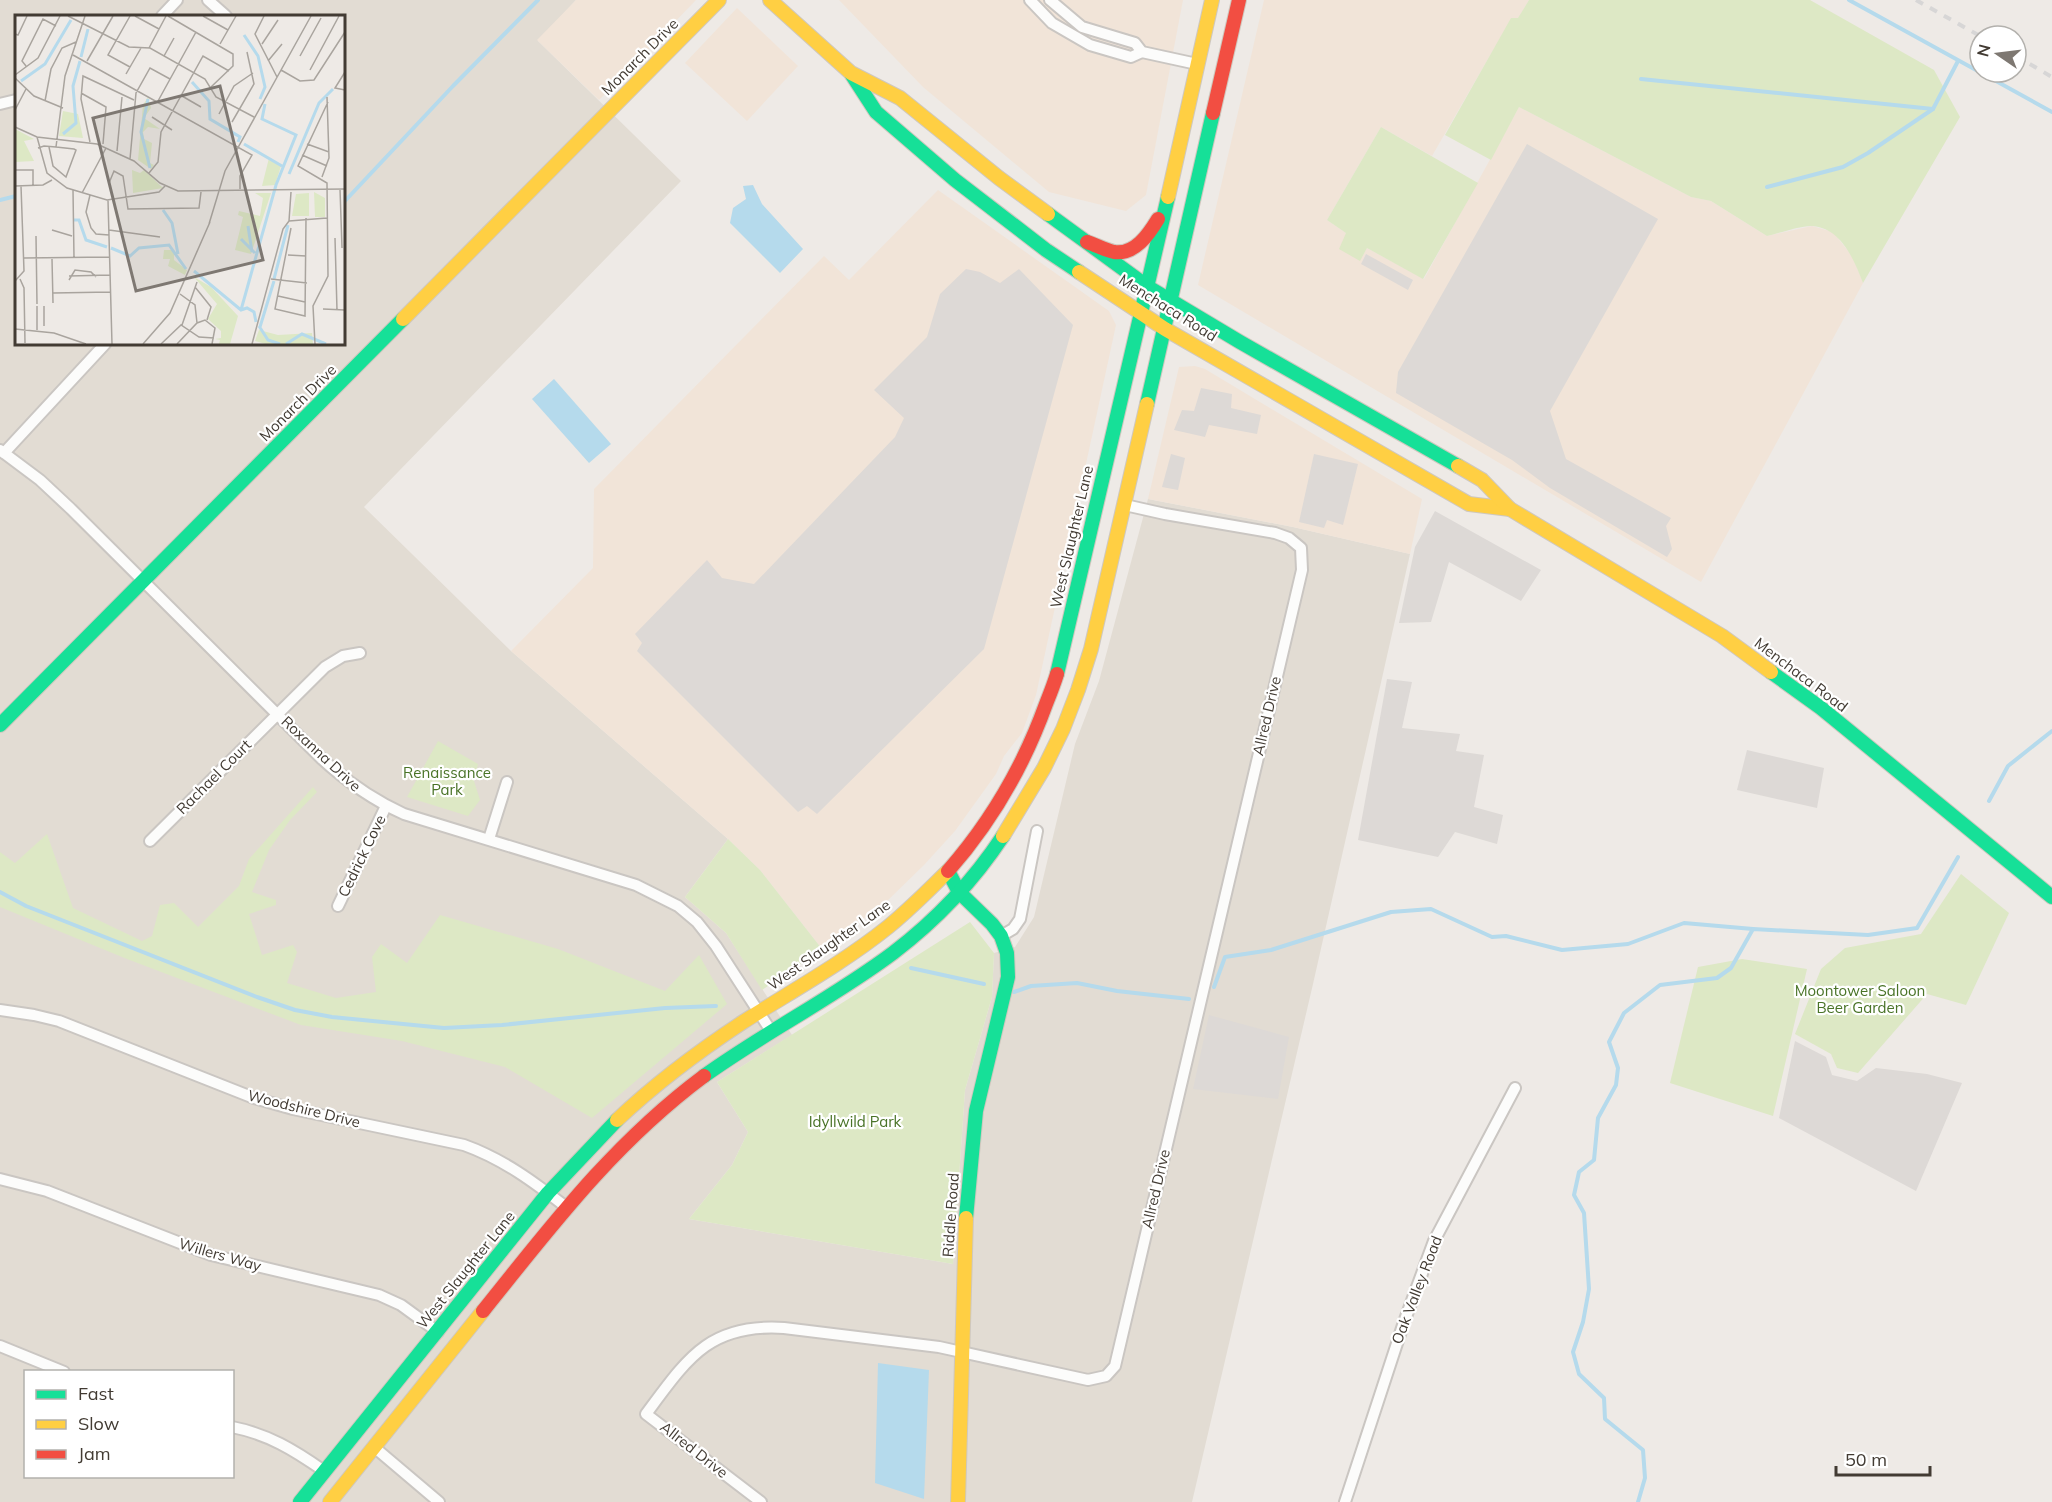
<svg xmlns="http://www.w3.org/2000/svg" width="2052" height="1502" viewBox="0 0 2052 1502" font-family="Mulish,sans-serif">
	<style>
		.residential { fill: #e2dcd3; fill-rule: evenodd }
		.commercial { fill: #f1e4d8 }
		.green { fill: #dde8c5 }
		.parking { fill: #ddd9d6 }
		.water { fill: #b5daec }
		.lines { fill: none; stroke-linecap: round; stroke-linejoin: round }
		.stream { stroke: #b5daec; stroke-width: 4 }
		.street-casing { stroke: #cac6c2; stroke-width: 14 }
		.fast-casing { stroke: #cfc8be; stroke-width: 16 }
		.slow-casing { stroke: #cfc8be; stroke-width: 16 }
		.jam-casing { stroke: #cfc8be; stroke-width: 16 }
		.street { stroke: #fcfcfb; stroke-width: 10 }
		.fast { stroke: #16e098; stroke-width: 14 }
		.slow { stroke: #ffcf43; stroke-width: 14 }
		.jam { stroke: #f24e42; stroke-width: 14 }
		.rail { stroke: #d7d6d6; stroke-width: 4; stroke-dasharray: 8 8; stroke-linecap: butt }
		.labels { text-anchor: middle; stroke-width: 4.5; stroke-linejoin: round; paint-order: stroke }
		.street-label { font-size: 15px; fill: #423b33; stroke: #fff }
		.park-label { font-size: 15px; fill: #497327; stroke: #fff }
		.inset-river { fill: none; stroke: #b5daec; stroke-width: 3 }
		.inset-road { fill: none; stroke: #a9a49e; stroke-width: 1.5 }
		.view { fill: #7e7872; fill-opacity: 0.15; stroke: #7e7872; stroke-width: 3 }
		.inset-edge { fill: none; stroke: #423b33; stroke-width: 3 }
	</style>
	<rect width="100%" height="100%" fill="#eeeae6"/>
	<!-- residential -->
	<path class="residential" d="M0,0H576L538,41L681,181L364,507L511,651L728,839L685,897L726,933L792,1035L717,1082L748,1132L732,1165L689,1219L953,1264L965,1090L992,997L994,953L1015,947L1034,917L1075,744L1099,681L1148,499L1293,527L1410,554L1313,984L1192,1502H0ZM16,16H344V344H16ZM26,1372H232V1476H26Z"/>
	<!-- commercial -->
	<g class="commercial">
		<path d="M576,0H696L599,100L537,40Z"/>
		<path d="M839,0H1183L1146,195L1126,211L1049,192L923,87Z"/>
		<path d="M1264,0H1529L1518,19H1511L1432,156L1381,127L1327,220L1346,233L1360,260L1367,248L1424,279L1519,107L1691,197L1711,201L1767,236L1812,226L1833,232L1853,257L1863,283L1701,582L1198,285Z"/>
		<path d="M737,8L798,66L747,121L685,63Z"/>
		<path d="M938,190L1109,311L1116,325L1036,695L1022,733L1004,756L996,774L955,831L924,865L884,904L822,949L760,870L728,839L511,651L593,568L594,489L824,256L849,280Z"/>
		<path d="M1195,366L1205,369L1422,499L1410,554L1293,527L1148,499L1179,367Z"/>
	</g>
	<!-- green -->
	<g class="green">
		<path d="M1529,0H1810L1934,70L1960,117L1863,283C1854,260 1842,229 1813,226C1802,225 1780,233 1767,236L1711,201L1691,197L1519,107L1491,160L1445,135L1511,18H1518Z"/>
		<path d="M1381,127L1478,183L1423,279L1367,248L1360,261L1339,249L1346,233L1327,220Z"/>
		<path d="M438,741L478,764L474,781L480,800L468,816L407,797Z"/>
		<path d="M313,787L317,792L290,820L269,850L252,892L276,900V905L249,914L262,955L293,945L297,952L287,983L336,998L376,992L372,957L381,944L407,963L440,915L558,949L665,991L699,955L727,1004L592,1118L505,1067L402,1041L301,1025L127,959L0,907V852L15,863L47,834L73,908L142,941L152,936L160,905L174,903L198,927L239,886L249,859Z"/>
		<path d="M728,839L760,870L822,949L762,990L726,933L685,897Z"/>
		<path d="M1961,874L2009,913L1966,1005L1927,994L1858,1073L1837,1068L1831,1054L1795,1034L1821,969L1845,948L1921,934Z"/>
		<path d="M970,922L994,953L992,997L965,1090L953,1264L689,1219L732,1165L748,1132L717,1082Z"/>
		<path d="M1742,959L1807,969L1773,1116L1670,1083L1698,967Z"/>
	</g>
	<!-- parking -->
	<g class="parking">
		<path d="M1527,144L1658,219L1550,411L1566,459L1671,518L1666,526L1672,549L1667,557L1550,488L1512,460L1396,393L1398,372Z"/>
		<path d="M1366,254L1413,280L1408,290L1361,264Z"/>
		<path d="M966,269L980,272L1000,283L1019,269L1073,325L984,649L817,814L807,806L798,812L637,651L642,643L635,634L707,560L722,578L754,584L895,437L904,418L874,390L927,337L940,294Z"/>
		<path d="M1201,388L1232,394L1231,408L1261,415L1257,434L1209,425L1205,437L1174,430L1182,410L1194,411Z"/>
		<path d="M1171,454L1185,458L1178,490L1162,487Z"/>
		<path d="M1314,454L1358,464L1343,525L1327,520L1324,528L1299,522Z"/>
		<path d="M1435,511L1541,570L1521,601L1449,562L1431,622L1399,623L1415,547Z"/>
		<path d="M1387,679L1412,682L1402,728L1460,734L1456,751L1484,755L1474,807L1503,815L1497,844L1455,832L1438,857L1358,840Z"/>
		<path d="M1747,750L1824,768L1817,808L1737,790Z"/>
		<path d="M1209,1015L1289,1037L1278,1099L1193,1089Z"/>
		<path d="M1795,1041L1826,1057L1832,1075L1857,1081L1876,1068L1927,1074L1962,1083L1916,1191L1779,1118Z"/>
	</g>
	<!-- water -->
	<g class="water">
		<path d="M753,185L762,204L803,249L780,273L730,223L733,208L746,199L743,186Z"/>
		<path d="M554,379L611,444L589,463L532,399Z"/>
		<path d="M878,1363L929,1370L924,1499L875,1483Z"/>
	</g>
	<g class="lines">
		<!-- stream -->
		<g class="stream">
			<path d="M1849,0L2052,112"/>
			<path d="M1641,79L1933,109"/>
			<path d="M1767,187L1843,167L1868,153L1933,109L1958,61"/>
			<path d="M0,200L16,196"/>
			<path d="M344,202L453,86L538,0"/>
			<path d="M1989,801L2008,766L2052,731"/>
			<path d="M0,892L26,906L257,997L295,1010L332,1017L444,1028L502,1025L665,1008L716,1006"/>
			<path d="M911,968L984,984"/>
			<path d="M1214,987L1225,957L1271,950L1391,912L1431,909L1492,937L1506,936L1562,950L1628,944L1684,923L1753,929"/>
			<path d="M1014,992L1031,986L1077,983L1117,991L1189,999"/>
			<path d="M1638,1502L1645,1478L1643,1450L1605,1419L1604,1398L1579,1374L1573,1352L1583,1322L1589,1289L1584,1213L1574,1195L1579,1172L1594,1160L1598,1118L1616,1085L1618,1068L1609,1042L1624,1013L1660,985L1717,978L1731,968L1753,929L1868,935L1917,928L1958,857"/>
		</g>
		<defs>
			<g id="street">
				<path d="M208,0L226,16"/>
				<path d="M1030,0L1052,23L1090,45L1131,57L1142,52"/>
				<path d="M1050,0L1082,27L1135,43L1142,52L1197,64"/>
				<path d="M162,16L177,0"/>
				<path d="M0,104L16,100"/>
				<path d="M0,450L40,480L71,509L321,758C346,781 371,799 404,814L636,885L678,906L697,922L716,946L771,1031"/>
				<path d="M4,453L105,344"/>
				<path d="M489,839L507,782"/>
				<path d="M150,841L325,667L343,656L360,653"/>
				<path d="M338,906L386,806"/>
				<path d="M1001,936L1013,929L1020,919L1037,831"/>
				<path d="M0,1010L34,1015L59,1021L254,1098L293,1109L464,1145C503,1159 534,1182 566,1207"/>
				<path d="M0,1179L47,1191L211,1255L379,1295L401,1305L438,1332"/>
				<path d="M0,1346L64,1372"/>
				<path d="M232,1427C268,1434 294,1450 324,1471"/>
				<path d="M374,1447L439,1502"/>
				<path d="M761,1502L646,1414C687,1359 709,1323 784,1328L939,1347L1088,1380L1106,1376L1115,1366L1302,570L1301,548L1289,538L1275,533L1165,514L1125,505"/>
				<path d="M1345,1502L1403,1325L1434,1241L1515,1088"/>
			</g>
			<g id="fast">
				<path d="M852,75L876,112L955,180L1046,250L1079,272"/>
				<path d="M1048,214L1148,287L1240,342L1458,466"/>
				<path d="M1147,404L1213,113"/>
				<path d="M1771,672L1821,708L2052,897"/>
				<path d="M1057,674L1168,197"/>
				<path d="M0,725L403,319"/>
				<path d="M948,871L959,892L992,924L1001,936L1007,953L1008,977L976,1111L966,1218"/>
				<path d="M704,1076C765,1032 833,998 893,953C935,921 974,880 1003,836"/>
				<path d="M300,1502L548,1193L617,1120"/>
			</g>
			<g id="slow">
				<path d="M770,0L851,73L900,98L999,178L1048,214"/>
				<path d="M1168,197L1212,0"/>
				<path d="M1079,272L1165,329L1469,504L1510,509"/>
				<path d="M403,319L719,0"/>
				<path d="M1458,466L1482,480L1510,509L1722,636L1771,672"/>
				<path d="M1003,836L1044,768L1063,729L1078,690L1091,649L1147,404"/>
				<path d="M617,1120C656,1083 699,1051 743,1022C792,991 843,963 888,927C910,909 929,890 948,871"/>
				<path d="M330,1502L483,1311"/>
				<path d="M958,1502L966,1218"/>
			</g>
			<g id="jam">
				<path d="M1213,113L1239,0"/>
				<path d="M1087,242C1096,245 1105,250 1114,252C1135,255 1149,234 1158,219"/>
				<path d="M948,871C991,822 1024,765 1046,704C1050,694 1054,684 1057,674"/>
				<path d="M483,1311C552,1225 614,1143 704,1076"/>
			</g>
		</defs>
		<!-- street casing -->
		<use href="#street" class="street-casing"/>
		<!-- fast casing -->
		<use href="#fast" class="fast-casing"/>
		<!-- slow casing -->
		<use href="#slow" class="slow-casing"/>
		<!-- jam casing -->
		<use href="#jam" class="jam-casing"/>
		<!-- street -->
		<use href="#street" class="street"/>
		<!-- fast -->
		<use href="#fast" class="fast"/>
		<!-- slow -->
		<use href="#slow" class="slow"/>
		<!-- jam -->
		<use href="#jam" class="jam"/>
		<!-- rail -->
		<g class="rail">
			<path d="M1916,0L1980,36"/>
			<path d="M2016,56L2052,77"/>
		</g>
	</g>
	<g class="labels">
		<!-- street labels -->
		<g class="street-label">
			<text transform="translate(640 57) rotate(-45)" y="5">Monarch Drive</text>
			<text transform="translate(1168 308) rotate(32)" y="5">Menchaca Road</text>
			<text transform="translate(298 403) rotate(-45)" y="5">Monarch Drive</text>
			<text transform="translate(1072 537) rotate(-77)" y="5">West Slaughter Lane</text>
			<text transform="translate(1801 675) rotate(37)" y="5">Menchaca Road</text>
			<text transform="translate(1267 716) rotate(-77)" y="5">Allred Drive</text>
			<text transform="translate(321 754) rotate(43)" y="5">Roxanna Drive</text>
			<text transform="translate(214 777) rotate(-45)" y="5">Rachael Court</text>
			<text transform="translate(362 856) rotate(-64)" y="5">Cedrick Cove</text>
			<text transform="translate(829 945) rotate(-35)" y="5">West Slaughter Lane</text>
			<text transform="translate(304 1109) rotate(14)" y="5">Woodshire Drive</text>
			<text transform="translate(1156 1189) rotate(-77)" y="5">Allred Drive</text>
			<text transform="translate(951 1215) rotate(-86)" y="5">Riddle Road</text>
			<text transform="translate(220 1255) rotate(16)" y="5">Willers Way</text>
			<text transform="translate(466 1270) rotate(-51)" y="5">West Slaughter Lane</text>
			<text transform="translate(1417 1290) rotate(-69)" y="5">Oak Valley Road</text>
			<text transform="translate(694 1450) rotate(38)" y="5">Allred Drive</text>
		</g>
		<!-- park labels -->
		<g class="park-label">
			<text x="447" y="778">Renaissance<tspan x="447" dy="17">Park</tspan></text>
			<text x="1860" y="996">Moontower Saloon<tspan x="1860" dy="17">Beer Garden</tspan></text>
			<text x="855" y="1127">Idyllwild Park</text>
		</g>
	</g>
	<!-- overview -->
	<g transform="translate(15 15)">
		<rect width="330" height="330" fill="#eeeae6"/>
		<path d="M133,82L136,93L129,103L145,114L133,112L128,117L129,124L137,128L135,148L139,150L136,154L123,145L128,90ZM48,96L63,99L68,123L44,121ZM0,114L19,124L9,126L19,146L0,147ZM254,143L266,151L260,170L247,171ZM117,155L125,158L129,155L148,173L118,178ZM299,177L310,183V202H300ZM240,178H256L236,239L220,235L228,202L223,200L224,196L245,201L248,183ZM294,178V201H277L281,179ZM149,235H159V245L172,255L170,260L153,251L155,244H148ZM179,262L196,272L223,301L215,329H204L205,325L200,324L206,323V316L193,304L202,289ZM244,315L263,320L297,318L298,329H251L240,326Z" fill="#dde8c5"/>
		<path class="inset-river" d="M229,20L243,41L250,72L245,84M66,42L73,14M6,66L30,49L56,5M177,67L194,86L195,104L225,122L223,127M133,84L126,117L135,153M48,119L61,108L58,71L65,46M229,129L267,151M274,159L304,88L318,74M148,195L157,208L163,239M59,205H64L71,225L92,232M233,211L237,237M226,224L240,238M96,233L115,241L124,233L154,230L171,254M179,256L226,295L232,293L239,297L241,307M259,264L273,210M226,295L261,170L281,120L247,104L250,89M244,311L253,325L265,329M245,312L259,266M271,329L287,319L311,329"/>
		<path class="inset-road" d="M53,1L114,32L135,33L190,64L201,82L239,102M115,1L93,40L115,52M120,1L144,14M153,1L218,39V51L196,72M188,1L213,15M249,1L240,19L262,62M0,19L3,20L12,1M205,29L221,1M247,29L263,5M134,33L151,1M58,40L237,140L225,161V174M149,41L159,23M285,41L306,3M72,46L98,1M253,46L267,29M11,51L7,46L28,4L41,11M266,55L285,66L299,65L330,17M295,55L324,1M330,57L320,73L330,75M111,59L126,33M0,60L23,43L45,1M0,63L19,81L48,93M66,78L91,92L88,129M167,81L186,92M30,86L36,54L47,33L61,27M143,86L181,17M0,95L11,74M204,99L219,71L238,58M137,102L157,115M217,107L239,69L232,37M0,112L22,122L82,129L119,146L145,168L163,176L330,174M22,122L32,158L52,173L92,185L144,177L150,171M75,127L66,84L68,61L119,85M292,129L314,137M41,132L50,61L70,1M23,133L29,131L41,132L59,134L61,135L51,162L38,151L34,132M102,136L107,82M287,140L312,151M115,144L121,78L135,53L155,64M0,155H18V170M134,158L143,147L146,117L188,41L214,56M307,162L314,143L312,82M94,168L99,156L108,161L113,194L184,193L186,177M0,171L28,170L37,165M325,174L327,233M58,175L59,243M67,178L91,133M75,180L71,197L76,213L81,219L94,220M93,185L97,329M274,206L312,203M274,206L276,177M194,209L210,156L296,1M276,213L260,294L290,301L291,203M37,215L57,221M94,215L145,222M21,221L22,289M320,223L322,295M273,240L291,241M9,243L95,242M37,244L38,288M54,261L95,260M5,264L9,273L10,328M256,264L292,268M54,265L60,255L76,257L81,262M0,266L9,256L6,171M180,272L196,292L192,305M38,278L96,277M165,279L180,290L182,308M263,281L290,287M22,291V315M29,291V311M308,294L330,295M167,310L182,267M0,314L39,318L71,329M128,329L155,298L195,207M146,329L166,310L184,322L199,323M162,329L182,308L190,305L200,313L197,329M237,329L268,214L274,206M300,329L298,291L313,261L312,168L283,151L313,87"/>
		<path class="view" d="M205,71L248,245L121,276L78,103Z"/>
		<rect width="330" height="330" class="inset-edge"/>
	</g>
	<!-- legend -->
	<rect x="24" y="1370" width="210" height="108" fill="#ffffff" stroke="#b3b1ad" stroke-width="1.5"/>
	<rect x="36" y="1390" width="30" height="9" fill="#16e098" stroke="#b3b1ad" stroke-width="1.5"/>
	<text x="78" y="1400" font-size="18" fill="#423b33">Fast</text>
	<rect x="36" y="1420" width="30" height="9" fill="#ffcf43" stroke="#b3b1ad" stroke-width="1.5"/>
	<text x="78" y="1430" font-size="18" fill="#423b33">Slow</text>
	<rect x="36" y="1450" width="30" height="9" fill="#f24e42" stroke="#b3b1ad" stroke-width="1.5"/>
	<text x="78" y="1460" font-size="18" fill="#423b33">Jam</text>
	<!-- north arrow -->
	<g transform="translate(1998 54) rotate(284)"><circle r="28" fill="#ffffff" stroke="#b3b1ad" stroke-width="1.5"/>
	<path d="M0-4.5L10 22L0 15L-10 22Z" fill="#7e7872"/>
	<text y="-9" font-size="16" font-weight="bold" text-anchor="middle" fill="#423b33">N</text>
	</g>
	<!-- scale -->
	<path d="M1836 1466v9h94v-9" fill="none" stroke="#423b33" stroke-width="3"/>
	<text x="1845" y="1466" font-size="18" fill="#423b33" stroke="#ffffff" stroke-width="4.5" paint-order="stroke">50 m</text>
</svg>
